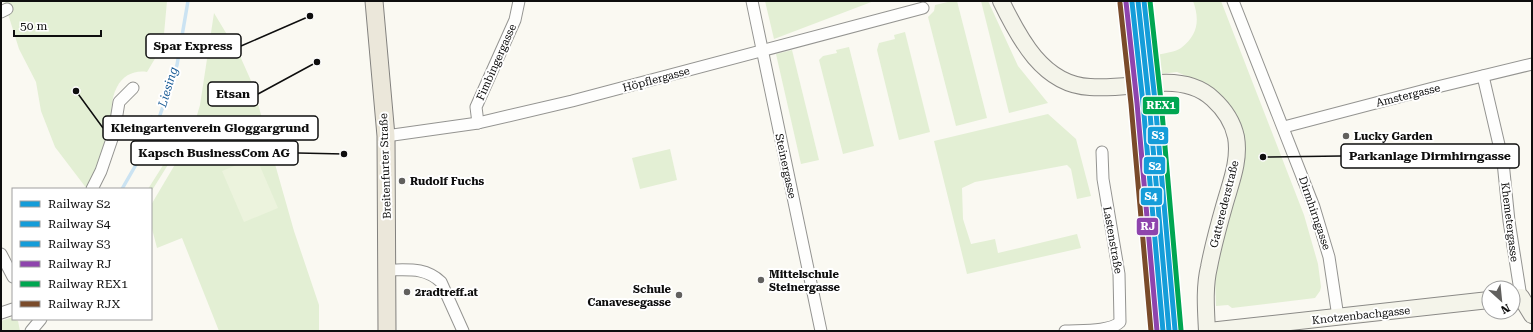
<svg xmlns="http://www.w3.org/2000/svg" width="1533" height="332" viewBox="0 0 1533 332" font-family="'Roboto Serif',serif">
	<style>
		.green { fill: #e3efd4 }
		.pitch { fill: #ecf3dd }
		.water { fill: #cbe3f2 }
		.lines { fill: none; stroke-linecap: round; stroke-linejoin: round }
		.stream { stroke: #cbe3f2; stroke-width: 3.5 }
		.street-casing { stroke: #949491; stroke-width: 13 }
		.secondary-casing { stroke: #8b8a87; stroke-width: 18 }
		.primary-casing { stroke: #82817e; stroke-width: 19 }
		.street { stroke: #fefefd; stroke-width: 11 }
		.secondary { stroke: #f4f4ea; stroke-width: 16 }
		.primary { stroke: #ebe7da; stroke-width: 17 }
		.rail-1-casing { stroke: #fff; stroke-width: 8 }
		.rail-2-casing { stroke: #fff; stroke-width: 8 }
		.rail-3-casing { stroke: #fff; stroke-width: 8 }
		.rail-4-casing { stroke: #fff; stroke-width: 8 }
		.rail-5-casing { stroke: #fff; stroke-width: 8 }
		.rail-6-casing { stroke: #fff; stroke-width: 8 }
		.rail-1 { stroke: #159dd9; stroke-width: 5 }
		.rail-2 { stroke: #159dd9; stroke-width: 5 }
		.rail-3 { stroke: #159dd9; stroke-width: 5 }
		.rail-4 { stroke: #8e44ad; stroke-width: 5 }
		.rail-5 { stroke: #00a651; stroke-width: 5 }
		.rail-6 { stroke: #7a4b2a; stroke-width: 5 }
		.poi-dot { fill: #61605e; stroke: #fff; stroke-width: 1.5 }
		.labels { text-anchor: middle; stroke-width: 4; stroke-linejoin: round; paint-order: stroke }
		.street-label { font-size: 11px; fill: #0e0e0e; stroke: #fff }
		.poi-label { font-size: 11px; font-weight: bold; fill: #0e0e0e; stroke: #fff; text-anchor: start }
		.water-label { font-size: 12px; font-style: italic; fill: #1e5f98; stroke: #fff }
		.leader { fill: none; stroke: #0e0e0e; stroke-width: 1.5 }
		.callout-dot { fill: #0e0e0e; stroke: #fff; stroke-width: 1.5 }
		.callout { fill: #fff; stroke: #0e0e0e; stroke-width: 1.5 }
		.callout-label { font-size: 12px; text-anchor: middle; font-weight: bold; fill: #0e0e0e }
		.line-badge { stroke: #fff; stroke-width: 1.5 }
		.badge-label { font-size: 11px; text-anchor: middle; font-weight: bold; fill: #fff }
	</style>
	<rect width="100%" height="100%" fill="#faf9f2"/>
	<!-- green -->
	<g class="green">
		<path d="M4,1H167L163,45L147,72C135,70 123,75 117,87C110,99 112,116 110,129C107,151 97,170 87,189L55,147L41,111L36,82L19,49Z"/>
		<path d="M765,1H874L774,39Z"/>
		<path d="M952,1H957L987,118L956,126L928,17L934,11L935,5Z"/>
		<path d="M981,1H988L1018,66L1048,103L1009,113Z"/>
		<path d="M1193,1H1221L1304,215L1318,264L1321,287L1320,291L1315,298L1232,308L1228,305L1216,306L1215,278L1231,208L1244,165L1245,149L1221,96L1210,87L1177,72L1161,74L1157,70V55C1164,53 1176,52 1181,48C1198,35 1200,20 1193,1Z"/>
		<path d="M214,13L240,56L252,83L294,231L319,305V331H219L182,238L157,248L151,225V205L190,139L200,105Z"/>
		<path d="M905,32L930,132L899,140L877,50L879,43L895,39L894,35Z"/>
		<path d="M849,47L874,146L843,154L819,60L823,56L837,53L836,50Z"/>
		<path d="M792,50L819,160L801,164L776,54Z"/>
		<path d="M1048,114L1076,139L1091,196L1077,199L1071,169L1067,165L975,182L962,188L963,219L971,244L995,239L998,253L1077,234L1081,248L967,274L934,141Z"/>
		<path d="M182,125L174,155L151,192V189H148L167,159Z"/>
		<path d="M670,149L677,180L640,189L632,158Z"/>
		<path d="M10,318L18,321L20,331H1V321Z"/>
	</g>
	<!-- pitch -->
	<path class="pitch" d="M256,157L278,208L244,222L222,171Z"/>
	<!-- water -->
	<path class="water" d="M151,115L168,122L155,150L140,142Z"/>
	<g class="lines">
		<!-- stream -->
		<g class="stream">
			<path d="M157,124L177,65L188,1"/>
			<path d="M122,189L149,142"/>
		</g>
		<defs>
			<g id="street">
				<path d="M752,1L821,331"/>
				<path d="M1233,1L1314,207L1329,257L1338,317"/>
				<path d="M1,12L7,9"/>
				<path d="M1483,76L1503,162L1509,221L1521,297"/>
				<path d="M478,123L476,107L515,20L519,1"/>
				<path d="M1284,127L1433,88L1532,64"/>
				<path d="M386,136L478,123L572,101L923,8"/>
				<path d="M92,189L101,171L114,133L119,102L133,88"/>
				<path d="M1,254L13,277"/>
				<path d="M388,270C408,270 425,267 441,282L463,331"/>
				<path d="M1,313L13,309"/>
				<path d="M31,331L41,319"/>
				<path d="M1065,331C1080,330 1110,332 1120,322L1119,274L1103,179L1102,152"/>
			</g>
			<g id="secondary">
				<path d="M1001,1C1019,38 1043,85 1090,87C1113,89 1136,84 1160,83C1179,82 1198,85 1213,99C1224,109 1233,123 1236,137C1240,160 1231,182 1225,203C1219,224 1213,246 1209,267C1204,288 1206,310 1207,331"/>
				<path d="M1513,298L1521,297L1532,315"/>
				<path d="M1209,331L1489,300"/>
			</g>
			<path id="primary" d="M374,1L386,136L387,331"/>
		</defs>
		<!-- street casing -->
		<use href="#street" class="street-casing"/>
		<!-- secondary casing -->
		<use href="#secondary" class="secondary-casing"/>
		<!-- primary casing -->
		<use href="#primary" class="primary-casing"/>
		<!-- street -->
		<use href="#street" class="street"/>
		<!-- secondary -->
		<use href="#secondary" class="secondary"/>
		<!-- primary -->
		<use href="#primary" class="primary"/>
		<defs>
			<path id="rail-1" d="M1138,1L1149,102L1169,331"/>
			<path id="rail-2" d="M1132,2L1143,103L1163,331"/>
			<path id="rail-3" d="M1144,1L1155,101L1175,330"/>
			<path id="rail-4" d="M1126,2L1137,103L1157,331"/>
			<path id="rail-5" d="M1150,1L1161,101L1181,330"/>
			<path id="rail-6" d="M1120,3L1131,104L1151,331"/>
		</defs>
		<!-- rail-1 casing -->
		<use href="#rail-1" class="rail-1-casing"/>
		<!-- rail-2 casing -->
		<use href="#rail-2" class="rail-2-casing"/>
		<!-- rail-3 casing -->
		<use href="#rail-3" class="rail-3-casing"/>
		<!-- rail-4 casing -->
		<use href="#rail-4" class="rail-4-casing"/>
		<!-- rail-5 casing -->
		<use href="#rail-5" class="rail-5-casing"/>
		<!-- rail-6 casing -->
		<use href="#rail-6" class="rail-6-casing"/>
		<!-- rail-1 -->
		<use href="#rail-1" class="rail-1"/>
		<!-- rail-2 -->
		<use href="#rail-2" class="rail-2"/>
		<!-- rail-3 -->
		<use href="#rail-3" class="rail-3"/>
		<!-- rail-4 -->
		<use href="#rail-4" class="rail-4"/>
		<!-- rail-5 -->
		<use href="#rail-5" class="rail-5"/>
		<!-- rail-6 -->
		<use href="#rail-6" class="rail-6"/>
	</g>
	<!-- markers -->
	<g class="poi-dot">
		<circle cx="1346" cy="136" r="4"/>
		<circle cx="402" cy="181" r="4"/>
		<circle cx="761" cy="280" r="4"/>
		<circle cx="407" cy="292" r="4"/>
		<circle cx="679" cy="295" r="4"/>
	</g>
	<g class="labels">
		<!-- street labels -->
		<g class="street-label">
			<text transform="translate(496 62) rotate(-66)" y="4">Fimbingergasse</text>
			<text transform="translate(656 79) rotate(-15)" y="4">Höpflergasse</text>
			<text transform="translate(1408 95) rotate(-14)" y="4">Amstergasse</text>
			<text transform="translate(385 166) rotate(-92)" y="4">Breitenfurter Straße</text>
			<text transform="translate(786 166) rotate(78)" y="4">Steinergasse</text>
			<text transform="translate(1224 204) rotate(-76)" y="4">Gatterederstraße</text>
			<text transform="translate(1315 213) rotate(71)" y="4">Dirmhirngasse</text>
			<text transform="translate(1510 222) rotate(83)" y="4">Khemetergasse</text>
			<text transform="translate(1113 240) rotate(80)" y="4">Lastenstraße</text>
			<text transform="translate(1361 315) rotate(-6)" y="4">Knotzenbachgasse</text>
		</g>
		<!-- poi labels -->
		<g class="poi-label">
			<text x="1354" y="140">Lucky Garden</text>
			<text x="410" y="185">Rudolf Fuchs</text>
			<text x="769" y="278">Mittelschule<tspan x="769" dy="13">Steinergasse</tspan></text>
			<text x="671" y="293" text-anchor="end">Schule<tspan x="671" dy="13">Canavesegasse</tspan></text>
			<text x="415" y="296">2radtreff.at</text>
		</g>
		<!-- water labels -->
		<g class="water-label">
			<text transform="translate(168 87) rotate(-73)" y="4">Liesing</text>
		</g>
	</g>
	<!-- callouts -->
	<path class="leader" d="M310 16L241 46M317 62L258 94M76 91L103 128M344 154L298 153M1263 157L1341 156"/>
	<g class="callout-dot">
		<circle cx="310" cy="16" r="4"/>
		<circle cx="317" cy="62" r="4"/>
		<circle cx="76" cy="91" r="4"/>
		<circle cx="344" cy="154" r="4"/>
		<circle cx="1263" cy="157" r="4"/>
	</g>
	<g class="callout">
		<rect x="146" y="34" width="95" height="24" rx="4"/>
		<rect x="208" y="82" width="50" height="24" rx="4"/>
		<rect x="103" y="116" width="215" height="24" rx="4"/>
		<rect x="131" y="141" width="167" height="24" rx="4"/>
		<rect x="1341" y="144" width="178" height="24" rx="4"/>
	</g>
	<g class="callout-label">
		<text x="193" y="50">Spar Express</text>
		<text x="233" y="98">Etsan</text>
		<text x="210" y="132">Kleingartenverein Gloggargrund</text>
		<text x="214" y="157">Kapsch BusinessCom AG</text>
		<text x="1430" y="160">Parkanlage Dirmhirngasse</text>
	</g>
	<g class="line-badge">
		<rect x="1142" y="96" width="38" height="19" rx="4" fill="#00a651"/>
		<rect x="1147" y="126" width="22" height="19" rx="4" fill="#159dd9"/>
		<rect x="1143" y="156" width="23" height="19" rx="4" fill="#159dd9"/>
		<rect x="1140" y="187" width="23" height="19" rx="4" fill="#159dd9"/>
		<rect x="1136" y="217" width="23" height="19" rx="4" fill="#8e44ad"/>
	</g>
	<g class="badge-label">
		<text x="1161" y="109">REX1</text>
		<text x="1158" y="139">S3</text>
		<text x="1155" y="170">S2</text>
		<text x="1151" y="200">S4</text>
		<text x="1148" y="230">RJ</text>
	</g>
	<!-- border -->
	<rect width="1533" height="332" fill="none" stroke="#0e0e0e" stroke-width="4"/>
	<!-- legend -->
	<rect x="12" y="188" width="140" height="132" fill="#ffffff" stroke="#9f9f9f"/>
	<rect x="20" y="201" width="20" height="6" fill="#159dd9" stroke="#9f9f9f"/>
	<text x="48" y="208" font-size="12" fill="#0e0e0e">Railway S2</text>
	<rect x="20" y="221" width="20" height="6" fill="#159dd9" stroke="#9f9f9f"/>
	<text x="48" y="228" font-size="12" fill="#0e0e0e">Railway S4</text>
	<rect x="20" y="241" width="20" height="6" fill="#159dd9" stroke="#9f9f9f"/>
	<text x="48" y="248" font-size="12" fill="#0e0e0e">Railway S3</text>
	<rect x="20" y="261" width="20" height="6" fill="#8e44ad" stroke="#9f9f9f"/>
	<text x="48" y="268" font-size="12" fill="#0e0e0e">Railway RJ</text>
	<rect x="20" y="281" width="20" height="6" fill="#00a651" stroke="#9f9f9f"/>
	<text x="48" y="288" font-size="12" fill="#0e0e0e">Railway REX1</text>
	<rect x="20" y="301" width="20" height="6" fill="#7a4b2a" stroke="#9f9f9f"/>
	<text x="48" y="308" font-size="12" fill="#0e0e0e">Railway RJX</text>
	<!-- north arrow -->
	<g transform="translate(1501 300) rotate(153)"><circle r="19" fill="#ffffff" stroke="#9f9f9f"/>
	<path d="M0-3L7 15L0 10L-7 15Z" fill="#61605e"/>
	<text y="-6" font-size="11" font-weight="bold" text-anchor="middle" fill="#0e0e0e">N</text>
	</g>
	<!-- scale -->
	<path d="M14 30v6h87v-6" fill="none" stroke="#0e0e0e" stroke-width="2"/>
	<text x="20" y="30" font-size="12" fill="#0e0e0e" stroke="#ffffff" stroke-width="3" paint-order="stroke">50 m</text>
</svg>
